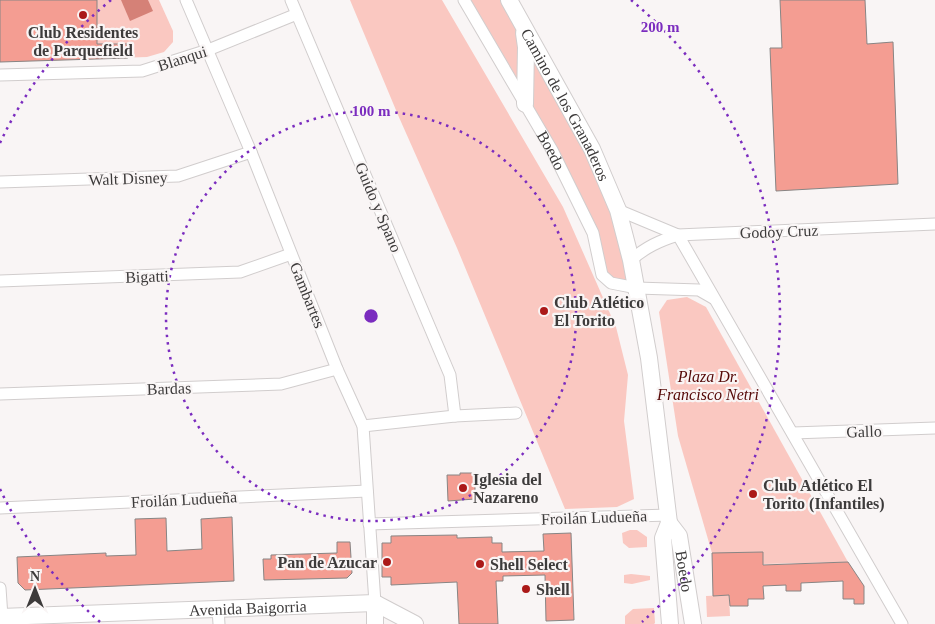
<svg xmlns="http://www.w3.org/2000/svg" width="935" height="624" viewBox="0 0 935 624" font-family="'Times New Roman',serif">
	<style>
		.green { fill: #fac8c1 }
		.water { fill: #d58177 }
		.building { fill: #f49d92; stroke: #888584 }
		.lines { fill: none; stroke-linecap: round; stroke-linejoin: round }
		.street-casing { stroke: #d1cdcd; stroke-width: 13 }
		.secondary-casing { stroke: #d1cdcd; stroke-width: 18 }
		.street { stroke: #fff; stroke-width: 11 }
		.secondary { stroke: #fff; stroke-width: 16 }
		.ring { fill: none; stroke: #7b2cbf; stroke-width: 2.5; stroke-dasharray: 2.5 5 }
		.poi-dot { fill: #ab1918; stroke: #f9f5f5; stroke-width: 2 }
		.labels { text-anchor: middle; stroke-width: 4.5; stroke-linejoin: round; paint-order: stroke }
		.poi-label { font-size: 16px; font-weight: bold; fill: #3d3b3b; stroke: #f9f5f5; text-anchor: start }
		.street-label { font-size: 16px; fill: #3d3b3b; stroke: #f9f5f5 }
		.park-label { font-size: 16px; font-style: italic; fill: #560908; stroke: #f9f5f5 }
		.centre { fill: #7b2cbf; stroke: #f9f5f5; stroke-width: 2.5 }
		.ring-label { font-size: 15px; text-anchor: middle; font-weight: bold; fill: #7b2cbf; stroke: #f9f5f5; stroke-width: 4.5; stroke-linejoin: round; paint-order: stroke }
	</style>
	<rect width="100%" height="100%" fill="#f9f5f5"/>
	<!-- green -->
	<g class="green">
		<path d="M0,0H159L173,31V42L164,52L147,57L0,62Z"/>
		<path d="M350,0H442L563,207L616,327L628,375L624,421L634,499L617,507L565,509L457,248L398,115Z"/>
		<path d="M464,0H509L592,149L637,288L602,275L593,232Z"/>
		<path d="M687,297L706,307L848,562L763,564L712,553L678,436L659,312L667,300Z"/>
		<path d="M630,530H637L647,537V547L629,548L623,543L622,533Z"/>
		<path d="M631,574L650,576V580L632,584L624,583V575Z"/>
		<path d="M729,595L730,616L707,617L706,596Z"/>
		<path d="M654,608L655,623L654,624H625V616L633,609Z"/>
	</g>
	<!-- water -->
	<path class="water" d="M121,0H148L153,11L130,21Z"/>
	<!-- building -->
	<g class="building">
		<path d="M0,0H97V44H127L128,58L0,62Z"/>
		<path d="M780,0H865L867,44L893,42L898,184L776,191L770,48H782Z"/>
		<path d="M460,473H475V499L448,501L447,475H460Z"/>
		<path d="M232,517L234,581L25,590L18,583L17,557L106,553V556L136,555L135,519L166,518L167,551L202,549L201,519Z"/>
		<path d="M571,533L574,620L546,621L545,575L503,576V581H496L498,624H459L457,582L391,585V577H382V543H391V536L457,535V538L492,537V543H502V552L544,551L543,534Z"/>
		<path d="M337,542H350L352,573L347,578L264,580L263,559H271V555L337,553Z"/>
		<path d="M763,552V565L848,562L864,586V604H854V599H843V581L801,583V591H786V585L763,586L764,599H748V606H730L729,595L713,596L712,553Z"/>
	</g>
	<g class="lines">
		<defs>
			<g id="street">
				<path d="M186,0L251,152L337,369L363,426L375,603"/>
				<path d="M291,0L450,375L455,416"/>
				<path id="s1" d="M464,0L552,150L593,233L602,275L611,283L616,284L637,288L699,290L713,298"/>
				<path d="M0,75L142,71L208,50L297,14"/>
				<path d="M0,182L178,176L251,152"/>
				<path d="M618,210L678,235L902,624"/>
				<path d="M631,260C646,247 659,241 678,235L935,224"/>
				<path d="M0,281L240,272L291,254"/>
				<path d="M0,394L281,384L337,369"/>
				<path d="M363,426L455,416L516,413"/>
				<path d="M793,433L935,428"/>
				<path d="M0,508L367,491"/>
				<path d="M369,524L669,515"/>
				<path d="M0,588L2,617"/>
				<path d="M218,609L219,624"/>
			</g>
			<g id="secondary">
				<path id="s2" d="M509,0L592,149L618,210L631,260L649,358L669,523L663,538L670,624"/>
				<path d="M524,33L526,47L525,104"/>
				<path id="s3" d="M669,523L679,536L693,624"/>
				<path d="M375,603L415,624"/>
				<path d="M375,603V624"/>
				<path id="s4" d="M0,617L375,603"/>
			</g>
		</defs>
		<!-- street casing -->
		<use href="#street" class="street-casing"/>
		<!-- secondary casing -->
		<use href="#secondary" class="secondary-casing"/>
		<!-- street -->
		<use href="#street" class="street"/>
		<!-- secondary -->
		<use href="#secondary" class="secondary"/>
	</g>
	<!-- distance rings -->
	<g class="ring">
		<circle cx="371" cy="316" r="205"/>
		<path d="M100 622A409 409 0 0 1 0 489M0 143A409 409 0 0 1 111 0M631 0A409 409 0 0 1 642 622"/>
	</g>
	<!-- markers -->
	<g class="poi-dot">
		<circle cx="83" cy="15" r="5"/>
		<circle cx="544" cy="311" r="5"/>
		<circle cx="463" cy="488" r="5"/>
		<circle cx="753" cy="494" r="5"/>
		<circle cx="387" cy="562" r="5"/>
		<circle cx="480" cy="564" r="5"/>
		<circle cx="526" cy="589" r="5"/>
	</g>
	<g class="labels">
		<!-- poi labels -->
		<g class="poi-label">
			<text x="83" y="38" text-anchor="middle">Club Residentes<tspan x="83" dy="18">de Parquefield</tspan></text>
			<text x="554" y="308">Club Atlético<tspan x="554" dy="18">El Torito</tspan></text>
			<text x="473" y="485">Iglesia del<tspan x="473" dy="18">Nazareno</tspan></text>
			<text x="763" y="491">Club Atlético El<tspan x="763" dy="18">Torito (Infantiles)</tspan></text>
			<text x="377" y="568" text-anchor="end">Pan de Azucar</text>
			<text x="490" y="570">Shell Select</text>
			<text x="536" y="595">Shell</text>
		</g>
		<!-- street labels -->
		<g class="street-label">
			<text transform="translate(182 58) rotate(-18)" y="6">Blanqui</text>
			<text dy="6" stroke="none"><textPath href="#s2" startOffset="119">Camino de los Granaderos</textPath></text>
			<text dy="6" stroke="none"><textPath href="#s1" startOffset="174">Boedo</textPath></text>
			<text transform="translate(128 178) rotate(-2)" y="6">Walt Disney</text>
			<text transform="translate(379 207) rotate(67)" y="6">Guido y Spano</text>
			<text transform="translate(779 231) rotate(-2)" y="6">Godoy Cruz</text>
			<text transform="translate(147 276) rotate(-2)" y="6">Bigatti</text>
			<text transform="translate(308 295) rotate(68)" y="6">Gambartes</text>
			<text transform="translate(169 388) rotate(-2)" y="6">Bardas</text>
			<text transform="translate(864 431) rotate(-2)" y="6">Gallo</text>
			<text transform="translate(184 499) rotate(-3)" y="6">Froilán Ludueña</text>
			<text transform="translate(594 517) rotate(-2)" y="6">Froilán Ludueña</text>
			<text dy="6" stroke="none"><textPath href="#s3" startOffset="52">Boedo</textPath></text>
			<text dy="6" stroke="none"><textPath href="#s4" startOffset="248">Avenida Baigorria</textPath></text>
		</g>
		<!-- park labels -->
		<g class="park-label">
			<text x="708" y="382">Plaza Dr.<tspan x="708" dy="18">Francisco Netri</tspan></text>
		</g>
	</g>
	<circle cx="371" cy="316" r="8" class="centre"/>
	<g class="ring-label">
		<text x="660" y="32">200 m</text>
		<text x="371" y="116">100 m</text>
	</g>
	<!-- north arrow -->
	<g transform="translate(35 589)" stroke="#f9f5f5" stroke-width="4" paint-order="stroke">
	<path d="M0-4L9 19L0 12L-9 19Z" fill="#3d3b3b"/>
	<text y="-8" font-size="14" font-weight="bold" text-anchor="middle" fill="#3d3b3b">N</text>
	</g>
</svg>
